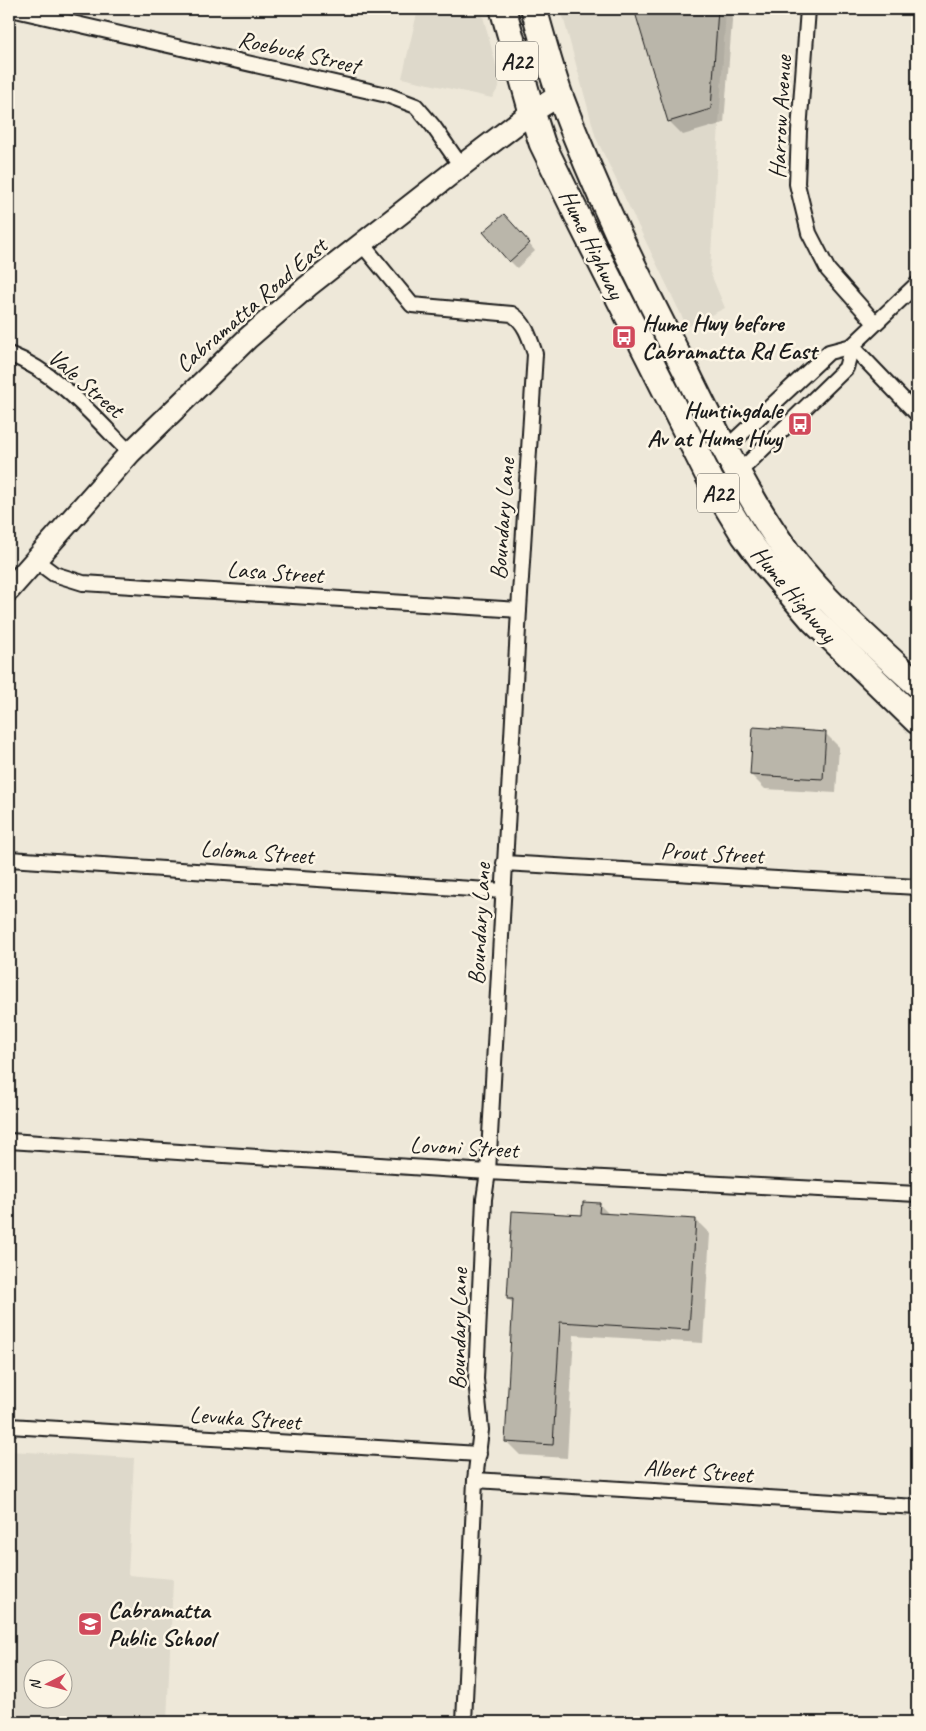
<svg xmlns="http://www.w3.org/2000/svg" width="926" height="1731" viewBox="0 0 926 1731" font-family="Caveat,sans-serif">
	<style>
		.built { fill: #ded9cb; fill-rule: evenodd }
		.shadow { fill: #0003 }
		.building { fill: #bab6aa; stroke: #1c1c1c }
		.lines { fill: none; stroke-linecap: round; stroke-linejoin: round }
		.street-casing { stroke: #1c1c1c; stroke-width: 18 }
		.primary-casing { stroke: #1c1c1c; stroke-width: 25 }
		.highway-casing { stroke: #1c1c1c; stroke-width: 29 }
		.street { stroke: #fcf5e5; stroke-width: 14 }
		.primary { stroke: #fcf5e5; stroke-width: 21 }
		.highway { stroke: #fcf5e5; stroke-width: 25 }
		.labels { text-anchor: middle; stroke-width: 5; stroke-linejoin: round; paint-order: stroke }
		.shield { fill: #fcf5e5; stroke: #5f5d58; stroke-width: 1 }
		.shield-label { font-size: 22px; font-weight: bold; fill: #1c1c1c }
		.street-label { font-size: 24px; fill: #1c1c1c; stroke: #fcf5e5 }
		.poi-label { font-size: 24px; font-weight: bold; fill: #1c1c1c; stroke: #fcf5e5; text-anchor: start }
	</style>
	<rect width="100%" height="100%" fill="#eee8d9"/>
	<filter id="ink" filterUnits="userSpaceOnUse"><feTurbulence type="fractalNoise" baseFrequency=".02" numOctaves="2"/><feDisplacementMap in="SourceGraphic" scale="10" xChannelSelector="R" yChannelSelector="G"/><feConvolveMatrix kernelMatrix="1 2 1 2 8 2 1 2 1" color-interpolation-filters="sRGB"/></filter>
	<g filter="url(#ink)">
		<!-- built -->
		<g class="built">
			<path d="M418,9H481L499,76V87L492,98L402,78Z"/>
			<path d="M561,9H726L710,272L725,308L687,327L596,138Z"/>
			<path d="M9,1451L134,1458L128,1575L173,1579L167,1722H9ZM32,1668H62V1698H32Z"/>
		</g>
		<!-- shadow -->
		<g class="shadow">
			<path d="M636,9H733L724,123L683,135L669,121Z"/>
			<path d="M511,222L535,251L517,268L510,261Z"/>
			<path d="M825,733L839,747L836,793L765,789L751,775Z"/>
			<path d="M599,1204L610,1215L696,1220L710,1234L703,1343L574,1335L567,1458L520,1455L506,1441L514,1304L508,1299L584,1216Z"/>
		</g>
		<!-- building -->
		<g class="building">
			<path d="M634,9H718L711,109L668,122Z"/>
			<path d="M504,214L530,243L509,262L483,232Z"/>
			<path d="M753,727L826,732L823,779L750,775Z"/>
			<path d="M583,1202L600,1203L599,1213L696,1219L689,1330L560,1322L553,1445L505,1442L513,1299H507L512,1211L582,1215Z"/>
		</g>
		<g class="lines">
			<defs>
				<g id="street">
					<path d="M11,9L387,95L416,106L433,126L461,166"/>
					<path d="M808,9L799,131L797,184L809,233L828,270L875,323"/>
					<path d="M362,244L412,305L512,314C526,323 530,339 535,354L519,610L488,1172L484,1199L476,1379L481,1430L475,1480L464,1722"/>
					<path d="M852,346L917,414"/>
					<path d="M9,354C58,373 93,416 130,453"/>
					<path d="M724,450L829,352L852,346"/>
					<path d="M738,473L846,368L852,346L917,284"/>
					<path d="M35,560L54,574L83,583L519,610"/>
					<path d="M9,859L503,891"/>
					<path d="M504,863L917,887"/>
					<path d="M9,1141L488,1172L917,1194"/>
					<path d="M9,1426L479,1454"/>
					<path d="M475,1480L917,1507"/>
				</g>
				<path id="primary" d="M9,590L130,453L248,338L308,286L461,166L532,112L560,95"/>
				<g id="highway">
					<path d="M503,9L532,112L542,143L581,223L710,479L744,535L767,566L813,620L917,721"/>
					<path d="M534,9C542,38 550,67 560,96C595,190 639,280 685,369C716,432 746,495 787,552C824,601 872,643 917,684"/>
				</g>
			</defs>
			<!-- street casing -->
			<use href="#street" class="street-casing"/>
			<!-- primary casing -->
			<use href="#primary" class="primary-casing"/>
			<!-- highway casing -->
			<use href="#highway" class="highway-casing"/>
			<!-- street -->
			<use href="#street" class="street"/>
			<!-- primary -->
			<use href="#primary" class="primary"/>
			<!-- highway -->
			<use href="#highway" class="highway"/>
		</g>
	</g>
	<!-- icons -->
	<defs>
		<symbol id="bus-square" viewBox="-11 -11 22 22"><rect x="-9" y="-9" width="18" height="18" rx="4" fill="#d1495b" stroke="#fcf5e5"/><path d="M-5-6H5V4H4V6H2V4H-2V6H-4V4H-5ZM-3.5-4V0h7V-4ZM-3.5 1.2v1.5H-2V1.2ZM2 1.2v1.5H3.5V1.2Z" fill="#fff"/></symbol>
		<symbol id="school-square" viewBox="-11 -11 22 22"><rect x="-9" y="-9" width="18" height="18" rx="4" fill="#d1495b" stroke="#fcf5e5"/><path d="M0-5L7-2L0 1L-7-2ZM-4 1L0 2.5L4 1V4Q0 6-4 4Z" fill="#fff"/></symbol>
	</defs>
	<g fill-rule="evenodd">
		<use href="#bus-square" x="610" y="323" width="28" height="28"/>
		<use href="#bus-square" x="786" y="410" width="28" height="28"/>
		<use href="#school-square" x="76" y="1610" width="28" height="28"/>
	</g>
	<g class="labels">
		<!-- shield labels -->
		<g class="shield">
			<rect x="496" y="41.5" width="42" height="39" rx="4"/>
			<rect x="697" y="473.5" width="42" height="39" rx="4"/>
		</g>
		<g class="shield-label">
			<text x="517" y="69">A22</text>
			<text x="718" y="501">A22</text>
		</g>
		<!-- street labels -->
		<g class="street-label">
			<text transform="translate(299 52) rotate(13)" y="8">Roebuck Street</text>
			<text transform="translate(780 117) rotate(-87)" y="8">Harrow Avenue</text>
			<text transform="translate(592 244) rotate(64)" y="8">Hume Highway</text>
			<text transform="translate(251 305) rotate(-41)" y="8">Cabramatta Road East</text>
			<text transform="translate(86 383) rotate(41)" y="8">Vale Street</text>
			<text transform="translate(502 519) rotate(-86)" y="8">Boundary Lane</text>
			<text transform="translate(275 572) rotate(4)" y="8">Lasa Street</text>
			<text transform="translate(794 594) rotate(50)" y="8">Hume Highway</text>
			<text transform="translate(257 852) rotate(4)" y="8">Loloma Street</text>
			<text transform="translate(712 853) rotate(3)" y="8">Prout Street</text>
			<text transform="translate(479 924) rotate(-87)" y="8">Boundary Lane</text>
			<text transform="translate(464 1147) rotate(3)" y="8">Lovoni Street</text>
			<text transform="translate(458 1329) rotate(-89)" y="8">Boundary Lane</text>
			<text transform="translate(245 1418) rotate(4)" y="8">Levuka Street</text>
			<text transform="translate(698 1471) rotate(4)" y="8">Albert Street</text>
		</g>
		<!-- poi labels -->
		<g class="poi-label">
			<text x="642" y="331">Hume Hwy before<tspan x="642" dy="28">Cabramatta Rd East</tspan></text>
			<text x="782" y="418" text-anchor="end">Huntingdale<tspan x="782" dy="28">Av at Hume Hwy</tspan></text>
			<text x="108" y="1618">Cabramatta<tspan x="108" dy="28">Public School</tspan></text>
		</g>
	</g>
	<!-- margin -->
	<rect width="926" height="1731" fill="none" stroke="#fcf5e5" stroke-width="30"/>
	<rect x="15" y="15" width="896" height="1701" fill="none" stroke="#1c1c1c" stroke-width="2" filter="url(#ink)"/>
	<!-- north arrow -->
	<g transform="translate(48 1684) rotate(264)"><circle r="24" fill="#fcf5e5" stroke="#a29e95"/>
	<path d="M0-4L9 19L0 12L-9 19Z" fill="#d1495b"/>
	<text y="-8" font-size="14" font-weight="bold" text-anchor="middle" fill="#1c1c1c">N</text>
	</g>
</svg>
